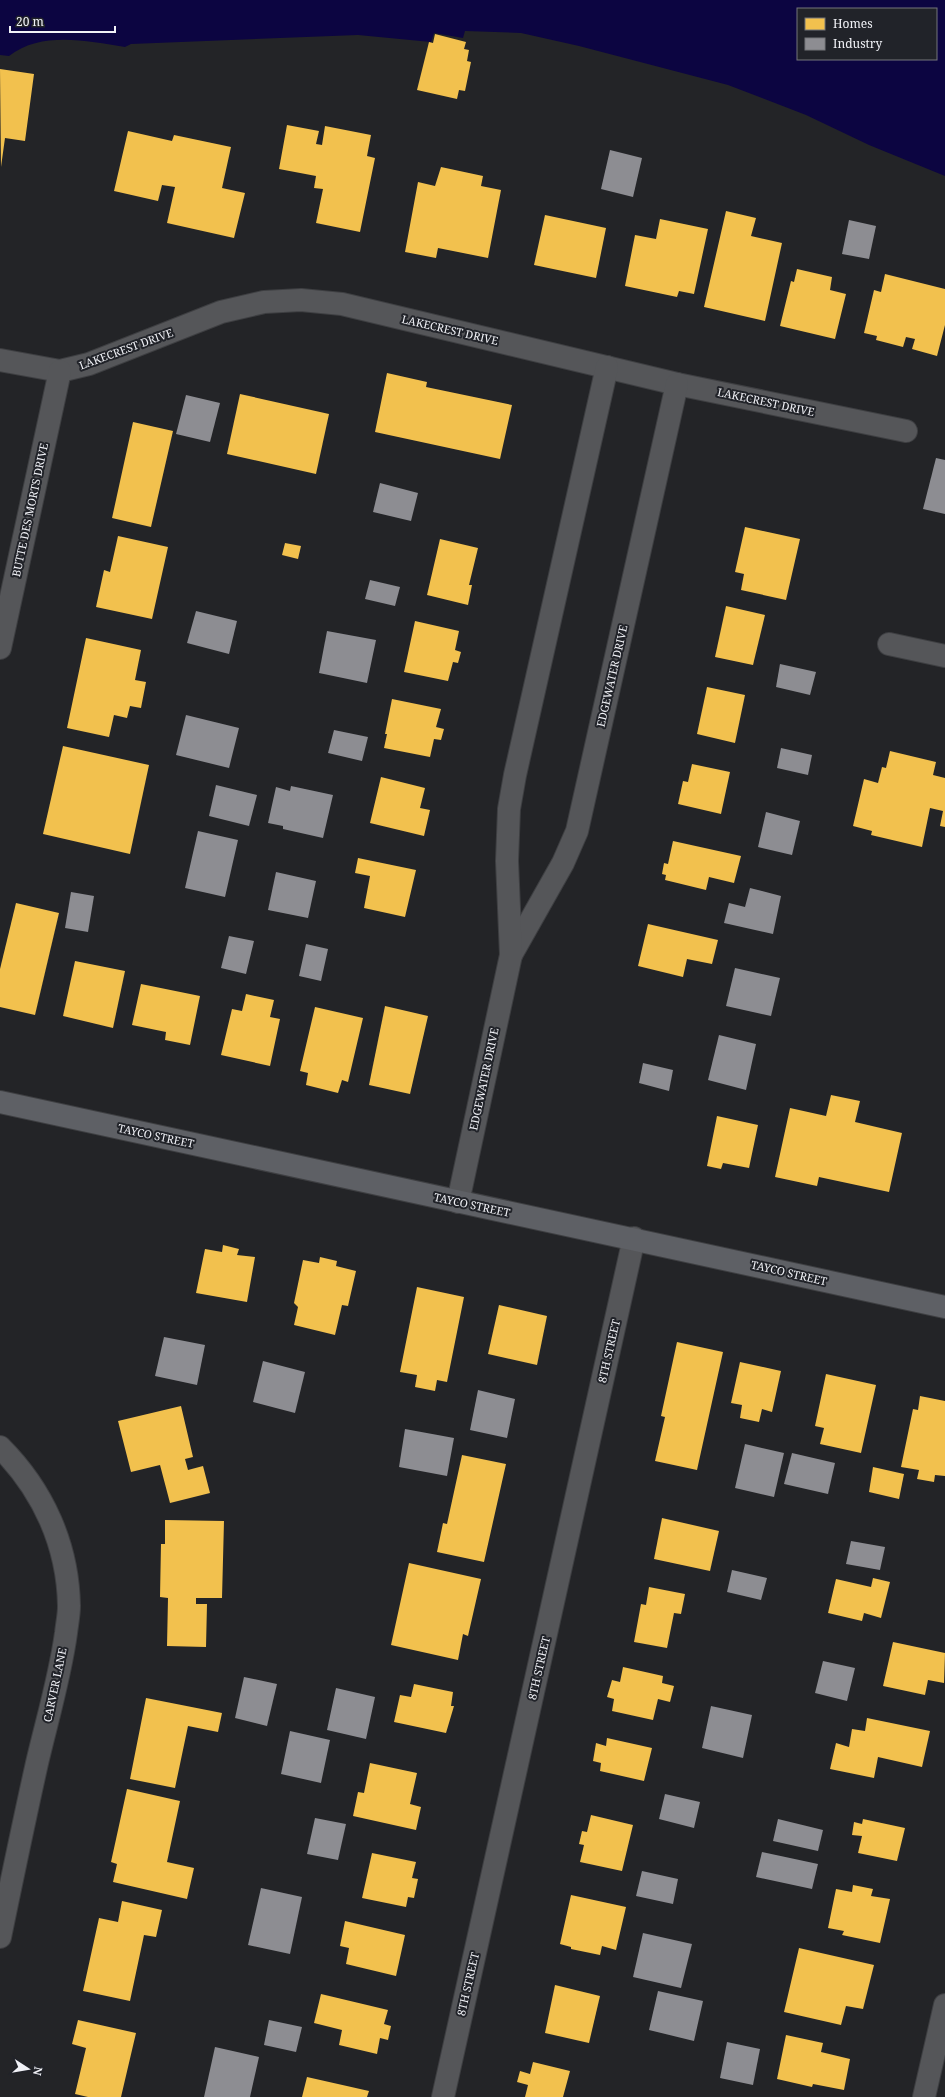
<svg xmlns="http://www.w3.org/2000/svg" width="945" height="2097" viewBox="0 0 945 2097" font-family="'Noto Serif',serif">
	<style>
		.water { fill: #0c0541; fill-rule: evenodd }
		.homes { fill: #f2c14e }
		.industry { fill: #8d8d92 }
		.lines { fill: none; stroke-linecap: round; stroke-linejoin: round }
		.street-casing { stroke: #3e3f42; stroke-width: 24 }
		.secondary-casing { stroke: #3e3f42; stroke-width: 24 }
		.street { stroke: #555659; stroke-width: 22 }
		.secondary { stroke: #5e6065; stroke-width: 22 }
		.labels { text-anchor: middle; stroke-width: 4; stroke-linejoin: round; paint-order: stroke }
		.street-label { font-size: 11px; fill: #f1f2f7; stroke: #212329 }
	</style>
	<rect width="100%" height="100%" fill="#232427"/>
	<!-- water -->
	<path class="water" d="M0,0H945V176L869,145L806,115L728,85L579,46L521,33L465,31L463,38L434,33L431,42L358,35L131,44L125,47C86,41 42,31 9,56L0,55ZM798,9H936V59H798Z"/>
	<!-- homes -->
	<g class="homes">
		<path d="M435,34L466,42L464,49L469,50L467,61L471,62L465,91L459,90L457,99L417,90L429,42L433,43Z"/>
		<path d="M0,69L34,74L25,141L5,138L1,167Z"/>
		<path d="M287,125L319,131L316,144L322,145L325,126L371,135L367,156L375,158L360,232L316,223L323,189L314,188L316,176L279,169Z"/>
		<path d="M128,131L172,141L174,135L231,147L222,188L245,193L234,238L167,223L175,187L162,185L158,201L114,191Z"/>
		<path d="M441,167L483,176L481,186L501,190L488,258L438,248L436,258L405,252L418,182L435,186Z"/>
		<path d="M726,211L756,218L751,236L782,243L765,321L704,307Z"/>
		<path d="M545,215L606,228L596,278L534,265Z"/>
		<path d="M660,219L708,229L694,294L679,291L677,297L625,286L635,235L656,239Z"/>
		<path d="M797,269L832,277L830,290L846,294L835,339L780,326L791,281L794,282Z"/>
		<path d="M885,274L945,289V325L937,356L912,349L915,339L906,337L903,347L876,340L877,336L864,333L874,290L881,292Z"/>
		<path d="M387,373L427,382L426,387L512,405L500,459L375,432Z"/>
		<path d="M240,394L329,414L316,474L227,454Z"/>
		<path d="M133,422L173,431L151,527L112,518Z"/>
		<path d="M745,527L800,539L786,600L741,590L744,574L735,572Z"/>
		<path d="M118,536L168,547L152,619L96,607L104,570L110,572Z"/>
		<path d="M440,539L478,548L469,585H472L468,605L427,595Z"/>
		<path d="M285,543L301,546L298,559L282,555Z"/>
		<path d="M726,606L765,615L753,665L715,657Z"/>
		<path d="M415,621L459,631L455,650L461,652L458,663L453,662L448,681L404,672Z"/>
		<path d="M86,638L141,650L135,680L146,682L141,708L130,706L127,718L114,715L109,737L67,728Z"/>
		<path d="M707,687L745,695L735,743L697,734Z"/>
		<path d="M392,699L441,709L436,727L444,729L441,740L434,739L430,757L384,748L387,734H385Z"/>
		<path d="M63,746L149,765L130,854L43,834Z"/>
		<path d="M890,751L936,762L933,775L945,778V827L940,826L943,811L930,808L922,847L871,835L872,831L853,826L864,779L878,783L882,767L886,768Z"/>
		<path d="M692,764L730,772L721,814L678,804L683,781L688,782Z"/>
		<path d="M381,777L425,788L420,808L430,810L424,836L370,823Z"/>
		<path d="M673,841L741,856L734,883L709,877L706,890L665,880L666,875L662,874L664,863L668,864Z"/>
		<path d="M358,858L416,870L405,917L364,908L370,876L355,873Z"/>
		<path d="M16,903L59,913L35,1015L0,1007V969Z"/>
		<path d="M648,924L718,940L712,964L687,959L683,977L638,966Z"/>
		<path d="M75,961L125,971L113,1028L63,1016Z"/>
		<path d="M141,984L200,996L190,1045L165,1040L166,1032L132,1025Z"/>
		<path d="M246,994L274,1000L270,1017L280,1019L270,1066L221,1055L232,1009L242,1011Z"/>
		<path d="M385,1006L428,1016L410,1094L369,1085Z"/>
		<path d="M315,1007L363,1018L348,1082L342,1080L338,1093L306,1085L308,1073L300,1071Z"/>
		<path d="M831,1095L860,1101L855,1122L902,1133L889,1192L819,1177L817,1186L775,1177L790,1108L826,1116Z"/>
		<path d="M717,1116L758,1125L749,1168L723,1163L721,1169L707,1166Z"/>
		<path d="M223,1245L239,1249L237,1255L255,1257L247,1302L196,1293L205,1249L222,1252Z"/>
		<path d="M320,1257L337,1261L336,1266L356,1271L348,1306L342,1305L335,1335L294,1325L298,1307L294,1303L303,1260L319,1263Z"/>
		<path d="M417,1287L464,1297L447,1382L437,1380L435,1391L415,1387L417,1375L400,1372Z"/>
		<path d="M499,1305L547,1316L537,1365L488,1354Z"/>
		<path d="M677,1342L723,1352L697,1470L655,1461L665,1417L661,1416Z"/>
		<path d="M740,1362L781,1371L772,1412L762,1409L759,1422L740,1418L742,1405L731,1403Z"/>
		<path d="M826,1374L876,1385L861,1453L820,1444L824,1428L815,1426Z"/>
		<path d="M920,1396L945,1401V1476L935,1475L934,1482L917,1479L919,1470L901,1467L913,1409L918,1410Z"/>
		<path d="M181,1406L193,1457L185,1459L188,1470L203,1466L210,1493L170,1503L160,1465L131,1472L118,1421Z"/>
		<path d="M462,1455L506,1464L484,1562L437,1552L443,1523L447,1524Z"/>
		<path d="M873,1467L904,1474L899,1499L869,1492Z"/>
		<path d="M662,1518L719,1531L710,1571L654,1559Z"/>
		<path d="M165,1520L224,1521L222,1598H196V1604H207L206,1647L167,1646L168,1598L160,1597L161,1544H165Z"/>
		<path d="M409,1563L481,1579L468,1636L463,1634L458,1660L391,1645Z"/>
		<path d="M873,1578L890,1582L881,1618L864,1613L862,1621L828,1613L836,1579L871,1587Z"/>
		<path d="M649,1587L685,1594L681,1614L674,1613L667,1648L634,1642L641,1604L646,1605Z"/>
		<path d="M893,1642L945,1653L944,1683L928,1680L925,1695L883,1686Z"/>
		<path d="M623,1667L663,1676L662,1683L674,1686L670,1702L658,1699L653,1720L612,1711L614,1699L607,1697L612,1680L620,1682Z"/>
		<path d="M414,1684L453,1692L451,1706H454L446,1733L394,1722L400,1695L411,1697Z"/>
		<path d="M146,1698L222,1713L218,1732L188,1726L175,1788L130,1779Z"/>
		<path d="M867,1718L930,1731L922,1767L878,1757L874,1778L830,1769L836,1743L849,1747L852,1729L865,1731Z"/>
		<path d="M607,1738L652,1748L644,1781L600,1771L601,1763L593,1761L596,1743L606,1746Z"/>
		<path d="M370,1763L417,1773L410,1804L421,1807L416,1830L353,1816L358,1792L364,1793Z"/>
		<path d="M127,1789L180,1801L167,1862L194,1868L187,1899L113,1882L117,1864L111,1862Z"/>
		<path d="M591,1815L633,1825L622,1871L580,1862L584,1845L579,1844L582,1831L587,1832Z"/>
		<path d="M863,1819L905,1828L897,1861L858,1853L862,1836L852,1835L854,1822L862,1824Z"/>
		<path d="M372,1853L416,1862L412,1878L418,1879L414,1898L408,1897L406,1907L362,1898Z"/>
		<path d="M853,1885L873,1889L871,1896L890,1899L880,1943L842,1935L844,1931L828,1928L836,1889L852,1892Z"/>
		<path d="M571,1895L626,1907L616,1950L602,1946L600,1955L571,1949V1947L560,1944Z"/>
		<path d="M122,1901L162,1910L156,1937L144,1935L130,2001L83,1991L99,1918L118,1922Z"/>
		<path d="M345,1921L405,1935L396,1976L346,1964L349,1948L340,1946Z"/>
		<path d="M799,1948L874,1965L863,2009L846,2006L841,2025L784,2012Z"/>
		<path d="M555,1985L600,1996L589,2043L545,2033Z"/>
		<path d="M321,1994L388,2010L384,2024L391,2026L388,2040L380,2038L377,2054L339,2045L342,2030L314,2023Z"/>
		<path d="M78,2020L136,2033L121,2097H88L75,2094L86,2048L72,2044Z"/>
		<path d="M786,2035L823,2043L821,2052L850,2059L844,2090L813,2084L812,2087L777,2079Z"/>
		<path d="M533,2062L570,2071L563,2097H525L528,2085L517,2082L520,2071L530,2074Z"/>
		<path d="M307,2077L369,2091L367,2097H302Z"/>
	</g>
	<!-- industry -->
	<g class="industry">
		<path d="M610,150L642,158L633,197L601,189Z"/>
		<path d="M849,220L876,226L869,259L842,254Z"/>
		<path d="M186,395L220,403L210,442L176,434Z"/>
		<path d="M936,458L945,460V514L923,509Z"/>
		<path d="M380,483L418,493L411,521L373,512Z"/>
		<path d="M370,580L400,587L395,606L365,599Z"/>
		<path d="M196,611L237,621L229,654L187,643Z"/>
		<path d="M327,631L376,640L367,683L319,673Z"/>
		<path d="M780,664L816,672L810,695L776,687Z"/>
		<path d="M186,715L239,728L229,768L176,755Z"/>
		<path d="M334,730L368,737L362,761L328,753Z"/>
		<path d="M781,748L812,755L808,775L777,768Z"/>
		<path d="M216,785L257,795L249,826L209,816Z"/>
		<path d="M291,786L333,795L323,838L283,829V826L268,823L276,787L290,791Z"/>
		<path d="M766,812L800,821L792,855L758,847Z"/>
		<path d="M198,831L238,840L225,897L185,888Z"/>
		<path d="M276,872L316,881L308,918L268,910Z"/>
		<path d="M750,888L781,896L773,934L724,923L729,903L745,907Z"/>
		<path d="M71,892L94,896L88,932L65,928Z"/>
		<path d="M229,936L254,941L246,974L221,968Z"/>
		<path d="M306,944L328,949L321,981L299,976Z"/>
		<path d="M735,968L780,978L771,1016L726,1006Z"/>
		<path d="M719,1035L756,1044L746,1090L708,1080Z"/>
		<path d="M643,1063L673,1070L669,1091L639,1083Z"/>
		<path d="M164,1337L205,1345L197,1385L155,1376Z"/>
		<path d="M263,1361L305,1372L295,1413L253,1402Z"/>
		<path d="M478,1390L515,1399L507,1438L470,1430Z"/>
		<path d="M405,1429L454,1438L447,1476L399,1467Z"/>
		<path d="M745,1444L784,1453L774,1497L735,1488Z"/>
		<path d="M792,1453L835,1463L828,1494L784,1484Z"/>
		<path d="M851,1541L885,1547L880,1570L846,1564Z"/>
		<path d="M732,1570L767,1578L761,1600L727,1592Z"/>
		<path d="M823,1661L855,1668L847,1701L815,1693Z"/>
		<path d="M244,1677L277,1684L267,1726L235,1718Z"/>
		<path d="M336,1688L375,1697L366,1739L327,1730Z"/>
		<path d="M711,1706L752,1715L743,1758L702,1748Z"/>
		<path d="M290,1731L330,1740L321,1783L281,1774Z"/>
		<path d="M665,1794L700,1802L694,1828L659,1819Z"/>
		<path d="M315,1818L346,1824L338,1860L307,1854Z"/>
		<path d="M778,1819L823,1830L818,1851L773,1841Z"/>
		<path d="M762,1852L818,1864L812,1889L756,1877Z"/>
		<path d="M642,1871L678,1879L673,1904L636,1896Z"/>
		<path d="M261,1888L302,1897L290,1954L248,1945Z"/>
		<path d="M643,1933L692,1944L681,1988L633,1977Z"/>
		<path d="M658,1991L703,2001L694,2041L649,2030Z"/>
		<path d="M269,2020L302,2027L296,2052L264,2045Z"/>
		<path d="M727,2042L760,2049L753,2085L720,2078Z"/>
		<path d="M215,2047L259,2057L250,2097H204Z"/>
	</g>
	<g class="lines">
		<defs>
			<g id="street">
				<path d="M0,360L60,371L89,364L221,312L264,302L301,300L342,304L677,384L906,431"/>
				<path d="M889,644L945,656"/>
				<path d="M0,648L60,371"/>
				<path d="M511,955L563,863L577,831L677,384"/>
				<path d="M458,1202L511,955L507,861L509,809L515,775L607,367"/>
				<path d="M0,1447C43,1490 68,1545 69,1606C69,1615 67,1624 66,1633C60,1677 47,1720 37,1763C24,1821 12,1879 0,1937"/>
				<path d="M443,2097L634,1238"/>
				<path d="M924,2097L945,2005"/>
			</g>
			<path id="secondary" d="M0,1102L945,1307"/>
		</defs>
		<!-- street casing -->
		<use href="#street" class="street-casing"/>
		<!-- secondary casing -->
		<use href="#secondary" class="secondary-casing"/>
		<!-- street -->
		<use href="#street" class="street"/>
		<!-- secondary -->
		<use href="#secondary" class="secondary"/>
	</g>
	<g class="labels">
		<!-- street labels -->
		<g class="street-label">
			<text transform="translate(450 330) rotate(13)" y="4">LAKECREST DRIVE</text>
			<text transform="translate(126 349) rotate(-20)" y="4">LAKECREST DRIVE</text>
			<text transform="translate(766 402) rotate(12)" y="4">LAKECREST DRIVE</text>
			<text transform="translate(30 510) rotate(-78)" y="4">BUTTE DES MORTS DRIVE</text>
			<text transform="translate(612 676) rotate(-77)" y="4">EDGEWATER DRIVE</text>
			<text transform="translate(484 1079) rotate(-78)" y="4">EDGEWATER DRIVE</text>
			<text transform="translate(156 1136) rotate(12)" y="4">TAYCO STREET</text>
			<text transform="translate(472 1205) rotate(12)" y="4">TAYCO STREET</text>
			<text transform="translate(789 1273) rotate(13)" y="4">TAYCO STREET</text>
			<text transform="translate(609 1351) rotate(-77)" y="4">8TH STREET</text>
			<text transform="translate(539 1668) rotate(-77)" y="4">8TH STREET</text>
			<text transform="translate(55 1685) rotate(-78)" y="4">CARVER LANE</text>
			<text transform="translate(468 1984) rotate(-77)" y="4">8TH STREET</text>
		</g>
	</g>
	<!-- legend -->
	<rect x="797" y="8" width="140" height="52" fill="#212329" stroke="#74767b"/>
	<rect x="805" y="18" width="20" height="12" fill="#f2c14e" stroke="#74767b"/>
	<text x="833" y="28" font-size="12" fill="#f1f2f7">Homes</text>
	<rect x="805" y="38" width="20" height="12" fill="#8d8d92" stroke="#74767b"/>
	<text x="833" y="48" font-size="12" fill="#f1f2f7">Industry</text>
	<!-- north arrow -->
	<g transform="translate(28 2069) rotate(102)" stroke="#212329" stroke-width="3" paint-order="stroke">
	<path d="M0-3L7 15L0 10L-7 15Z" fill="#f1f2f7"/>
	<text y="-6" font-size="11" font-weight="bold" text-anchor="middle" fill="#f1f2f7">N</text>
	</g>
	<!-- scale -->
	<path d="M10 26v6h105v-6" fill="none" stroke="#f1f2f7" stroke-width="2"/>
	<text x="16" y="26" font-size="12" fill="#f1f2f7" stroke="#212329" stroke-width="3" paint-order="stroke">20 m</text>
</svg>
